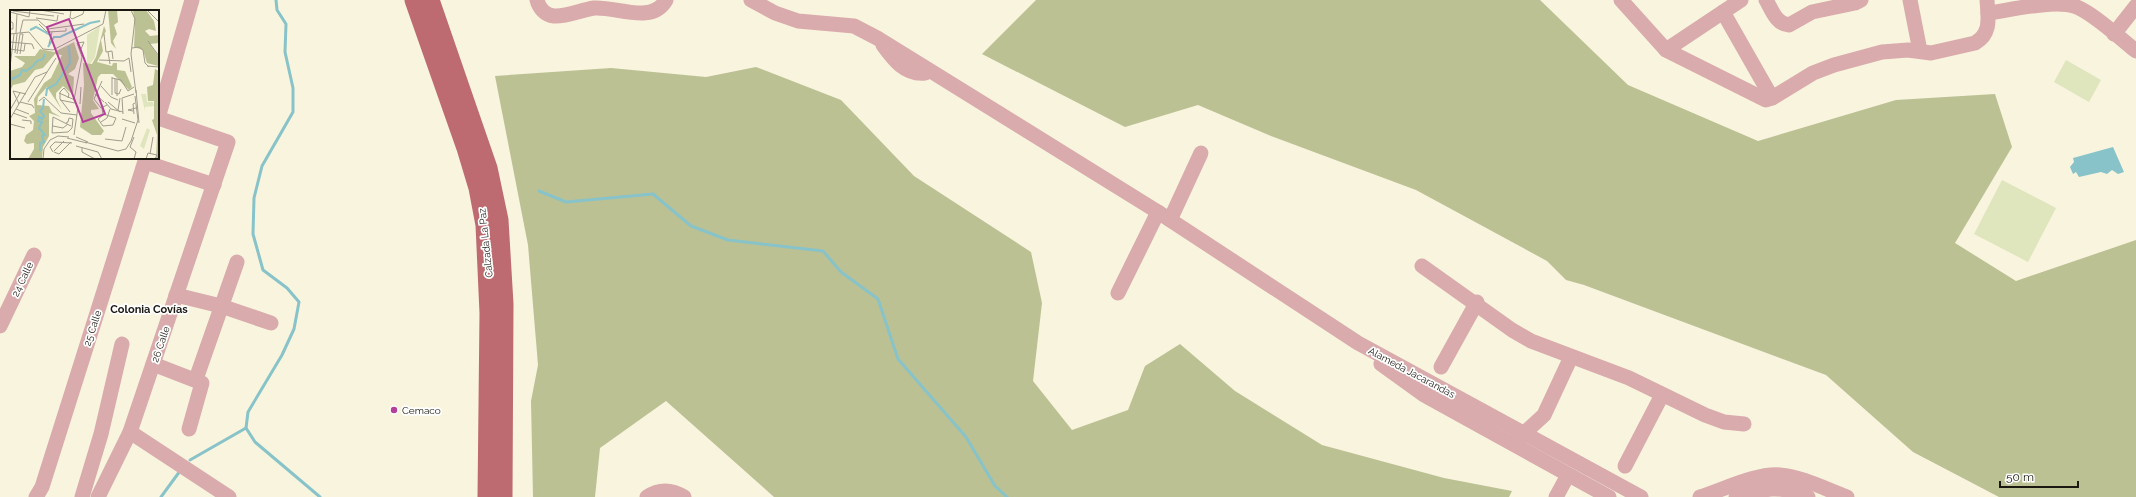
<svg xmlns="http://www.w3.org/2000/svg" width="2136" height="497" viewBox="0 0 2136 497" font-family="Raleway,sans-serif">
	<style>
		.green { fill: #dfe5bc }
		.forest { fill: #bbc193 }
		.water { fill: #87c3c9 }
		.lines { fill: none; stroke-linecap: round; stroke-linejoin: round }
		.stream { stroke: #87c3c9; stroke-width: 3 }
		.minor { stroke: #d9abac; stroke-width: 15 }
		.major { stroke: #bd6b71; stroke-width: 19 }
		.poi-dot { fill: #b44099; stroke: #fff; stroke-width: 1.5 }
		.labels { text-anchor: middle; stroke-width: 3.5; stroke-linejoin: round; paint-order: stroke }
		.street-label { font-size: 10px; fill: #1a1811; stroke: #fff }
		.poi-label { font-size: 10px; fill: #1a1811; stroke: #fff; text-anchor: start }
		.neighbourhood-label { font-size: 11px; font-weight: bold; fill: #1a1811; stroke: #fff }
		.inset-river { fill: none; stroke: #87c3c9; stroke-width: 2 }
		.inset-road { fill: none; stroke: #a09c8c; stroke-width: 1 }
		.view { fill: #b44099; fill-opacity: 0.15; stroke: #b44099; stroke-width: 2 }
		.inset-edge { fill: none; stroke: #1a1811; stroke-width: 2 }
	</style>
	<rect width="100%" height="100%" fill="#f9f4de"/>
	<!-- green -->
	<g class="green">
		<path d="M2066,60L2101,80L2089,102L2054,82Z"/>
		<path d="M2002,180L2056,208L2028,262L1974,234Z"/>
	</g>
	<!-- forest -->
	<g class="forest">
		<path d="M1036,0H1540L1628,85L1758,141L1896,100L1995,94L2012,147L1955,243L2016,281L2136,240V497H1999L1913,452L1826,375L1584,285L1566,280L1547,261L1416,190L1271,136L1198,105L1125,127L982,54Z"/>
		<path d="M756,67L841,100L914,176L1031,252L1042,303L1033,381L1072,430L1128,410L1145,366L1180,344L1235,391L1322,445L1444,478L1512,491L1509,497H774L666,401L600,448L595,497H533L531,401L538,365L528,245L495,76L611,68L706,77Z"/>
	</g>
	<!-- water -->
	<path class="water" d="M2113,147L2124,172L2118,174L2112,170L2107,174L2101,172L2079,177L2076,172L2073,174L2070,167L2074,162L2073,158Z"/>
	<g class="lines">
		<!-- stream -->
		<g class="stream">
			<path d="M276,0L277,10L286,24L285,52L293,88V112L262,166L254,198L253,234L263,270L287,288L299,302L294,329L282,355L248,412L246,428L255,442L320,497"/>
			<path d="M539,191L566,202L653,194L691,226L728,240L823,251L841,272L878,299L898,359L966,437L995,486L1007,497"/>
			<path d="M190,460L246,428"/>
			<path d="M161,497L180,471"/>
		</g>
		<!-- minor -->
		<g class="minor">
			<path d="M537,0C539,8 545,15 554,16C566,17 581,10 594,8C616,6 652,25 666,0"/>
			<path d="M751,0L775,13L798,21L854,26L879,39L1158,212L1358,343L1641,497"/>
			<path d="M1621,0L1666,50L1766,100L1772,98L1813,73L1834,65L1882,52L1908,50L1931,53L1975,43C1992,33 1988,17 1987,0"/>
			<path d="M1766,0C1772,10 1776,24 1789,25L1812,12L1855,3L1861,0"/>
			<path d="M1910,0L1920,51"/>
			<path d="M1723,12L1772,98"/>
			<path d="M1988,13C2010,10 2053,0 2074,6C2091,11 2121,39 2136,51"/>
			<path d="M2114,34L2136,6"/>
			<path d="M883,45C894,60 905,75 925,73"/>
			<path d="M1666,50L1741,0"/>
			<path d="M158,118L192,0"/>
			<path d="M145,162L214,185"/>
			<path d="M1170,220L1201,153"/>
			<path d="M1422,266L1512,330L1531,341L1629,378L1705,415L1724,422L1744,424"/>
			<path d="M1118,293L1158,212"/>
			<path d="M176,295L221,306L271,323"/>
			<path d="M0,326L34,255"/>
			<path d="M153,364L202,383L189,429"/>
			<path d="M1381,364L1424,395L1609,497"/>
			<path d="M1441,367L1477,302"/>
			<path d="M196,379L237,262"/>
			<path d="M130,432L229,497"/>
			<path d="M1519,438L1544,415L1571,357"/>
			<path d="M1625,466L1662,395"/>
			<path d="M36,497L42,487L146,158"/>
			<path d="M82,497L101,434L122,344"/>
			<path d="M98,497L130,432L228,142L158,118"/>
			<path d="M647,497C659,489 671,489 684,497"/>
			<path d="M1556,497L1568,475"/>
			<path d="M1700,497C1723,490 1756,473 1780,475C1803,477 1825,489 1847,497"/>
			<path d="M1736,497C1763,489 1780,484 1808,497"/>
		</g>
		<!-- major -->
		<g class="major">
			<path d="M414,0L466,148L478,188L485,225L489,313L487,497"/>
			<path d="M430,0L488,168L499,220L504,304L503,497"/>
		</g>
	</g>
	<!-- markers -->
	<circle class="poi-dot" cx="394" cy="410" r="4"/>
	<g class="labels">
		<!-- street labels -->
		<g class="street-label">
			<text transform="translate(485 243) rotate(-96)" y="4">Calzada La Paz</text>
			<text transform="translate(22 279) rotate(-65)" y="4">24 Calle</text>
			<text transform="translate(92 328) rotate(-72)" y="4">25 Calle</text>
			<text transform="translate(160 344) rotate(-71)" y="4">26 Calle</text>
			<text transform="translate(1412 372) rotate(28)" y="4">Alameda Jacarandas</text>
		</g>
		<!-- poi labels -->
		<g class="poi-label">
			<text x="402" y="414">Cemaco</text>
		</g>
		<!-- neighbourhood labels -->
		<g class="neighbourhood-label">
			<text x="149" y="313">Colonia Covías</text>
		</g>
	</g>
	<!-- overview -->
	<g transform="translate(10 10)">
		<rect width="149" height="149" fill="#f9f4de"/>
		<path d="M90,16L85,47L80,54H77V25ZM131,84H136L137,92H143L144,96L135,97L133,93L135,97V101ZM137,118L140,120L134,139L130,136Z" fill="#dfe5bc"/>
		<path d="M98,0H107L108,12L104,15L107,24L103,31L106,39L101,33ZM123,0H136L144,11L146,21L139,19L135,21L140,26L149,25V33L140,34L149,47L148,56L137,53L133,40L124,37L125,15ZM94,16L96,21L91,30L93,41L87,52L102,56L103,53H107V60L115,61L122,77L119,80L103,64H91L88,67L83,90L89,99L81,100V103L94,121L91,125H82L70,117L74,75L73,53L82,54L86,47ZM64,32L69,48L65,59L58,64L64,67L63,85L53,76L46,83V88L52,100L37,77L28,87L27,95L39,96L42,102L51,107L39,103V126L33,137L32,149H18L24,139V133L17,134L14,131L16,125L23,120L24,111L19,106L25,103L24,89L34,73L41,68L52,45L45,44L33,58L25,60L15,72L3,75L0,81V61L12,57L15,53L4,46H25L30,39L44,42ZM145,59L149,61V149H146L147,125L142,110L144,109V91H138L137,77L143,75Z" fill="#bbc193"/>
		<path class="inset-river" d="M20,20L26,17L40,25M38,37L44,27H50L80,13L90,11M0,70L10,65L12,60L16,61L23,56L27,51L33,49L35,44M36,86L37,79L46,74L60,53L59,36M30,141V133L34,132L32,126L35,125L29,118L32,112L28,111L29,107L32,109L34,106L30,101L33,98L34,89"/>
		<path class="inset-road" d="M30,0L54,4M61,0L60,7L62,9L73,4L74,0M121,0L125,9L121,44L126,83M137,0L149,12M3,1L44,6M0,2L19,7L20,0M26,8L47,11L48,5M0,11L3,13V19H0M29,14L37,22L56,21V18M6,23L7,4M10,23L13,10H28L38,19L74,14M0,24L19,22L33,39L43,40L93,14L96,0M94,24L96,42L102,41L103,49M138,31L149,46M0,32L22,34L24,39M39,34L42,22M122,38L129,37L133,40L135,53L139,57M0,39L14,41L15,34M98,42L100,54M5,43L7,24M7,44L10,24H13L10,44M119,48L121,62M89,50L114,51L119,48M137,56L149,57M0,57L4,24M102,68L111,70L118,81L124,77M105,69V83L109,84L111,79M107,69V86M92,71L84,89L91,98L97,95M91,76L101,87L108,90M126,80L129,113M49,83L65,90M85,84L94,92M102,85V67M58,88L59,84L54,78L50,82V89L60,102M50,90L65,93M29,91L34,87L51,103L67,105M10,92L22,95L24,98M18,92L46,48M95,92L101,99L113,102M98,92L110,102M9,94L3,81L16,84M70,94L71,77M92,98L93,105L88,109L93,116L103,115L106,108L93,104M6,99L19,104M0,100L10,83M108,100L110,88M123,101L118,100L126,98M3,103L17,108M113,104L112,88L124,84M124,104L123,94L125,93M0,109L25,67L37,62M112,109L125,113M12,110L21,111V114M91,112L97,108L100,99M56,113H57V112H58L59,108L63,109L62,118L58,122L42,123L43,107L61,116M0,114L15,118M43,116L53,118L58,114M64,125L68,97L64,90L72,47L67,33L74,32L71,39M66,127L78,132M57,128L77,133M95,129L112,131L116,117M75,132L108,141L116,139L121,131L128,110L125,86M66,136L88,142L92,149M72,138V142L85,149M44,141L54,131M43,142L40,137L45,132L62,133M44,142L49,144L61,132M140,144L143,127M33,149L34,139L40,130L48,126L59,127M124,149L126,142L120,137L124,127M136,149L138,143L147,145L145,149"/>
		<path class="view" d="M59,9L95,104L73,112L37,17Z"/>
		<rect width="149" height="149" class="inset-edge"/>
	</g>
	<!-- scale -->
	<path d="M2000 481v6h78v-6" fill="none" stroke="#1a1811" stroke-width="2"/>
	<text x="2006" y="481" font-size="12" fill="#1a1811" stroke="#ffffff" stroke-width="3" paint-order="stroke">50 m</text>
</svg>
